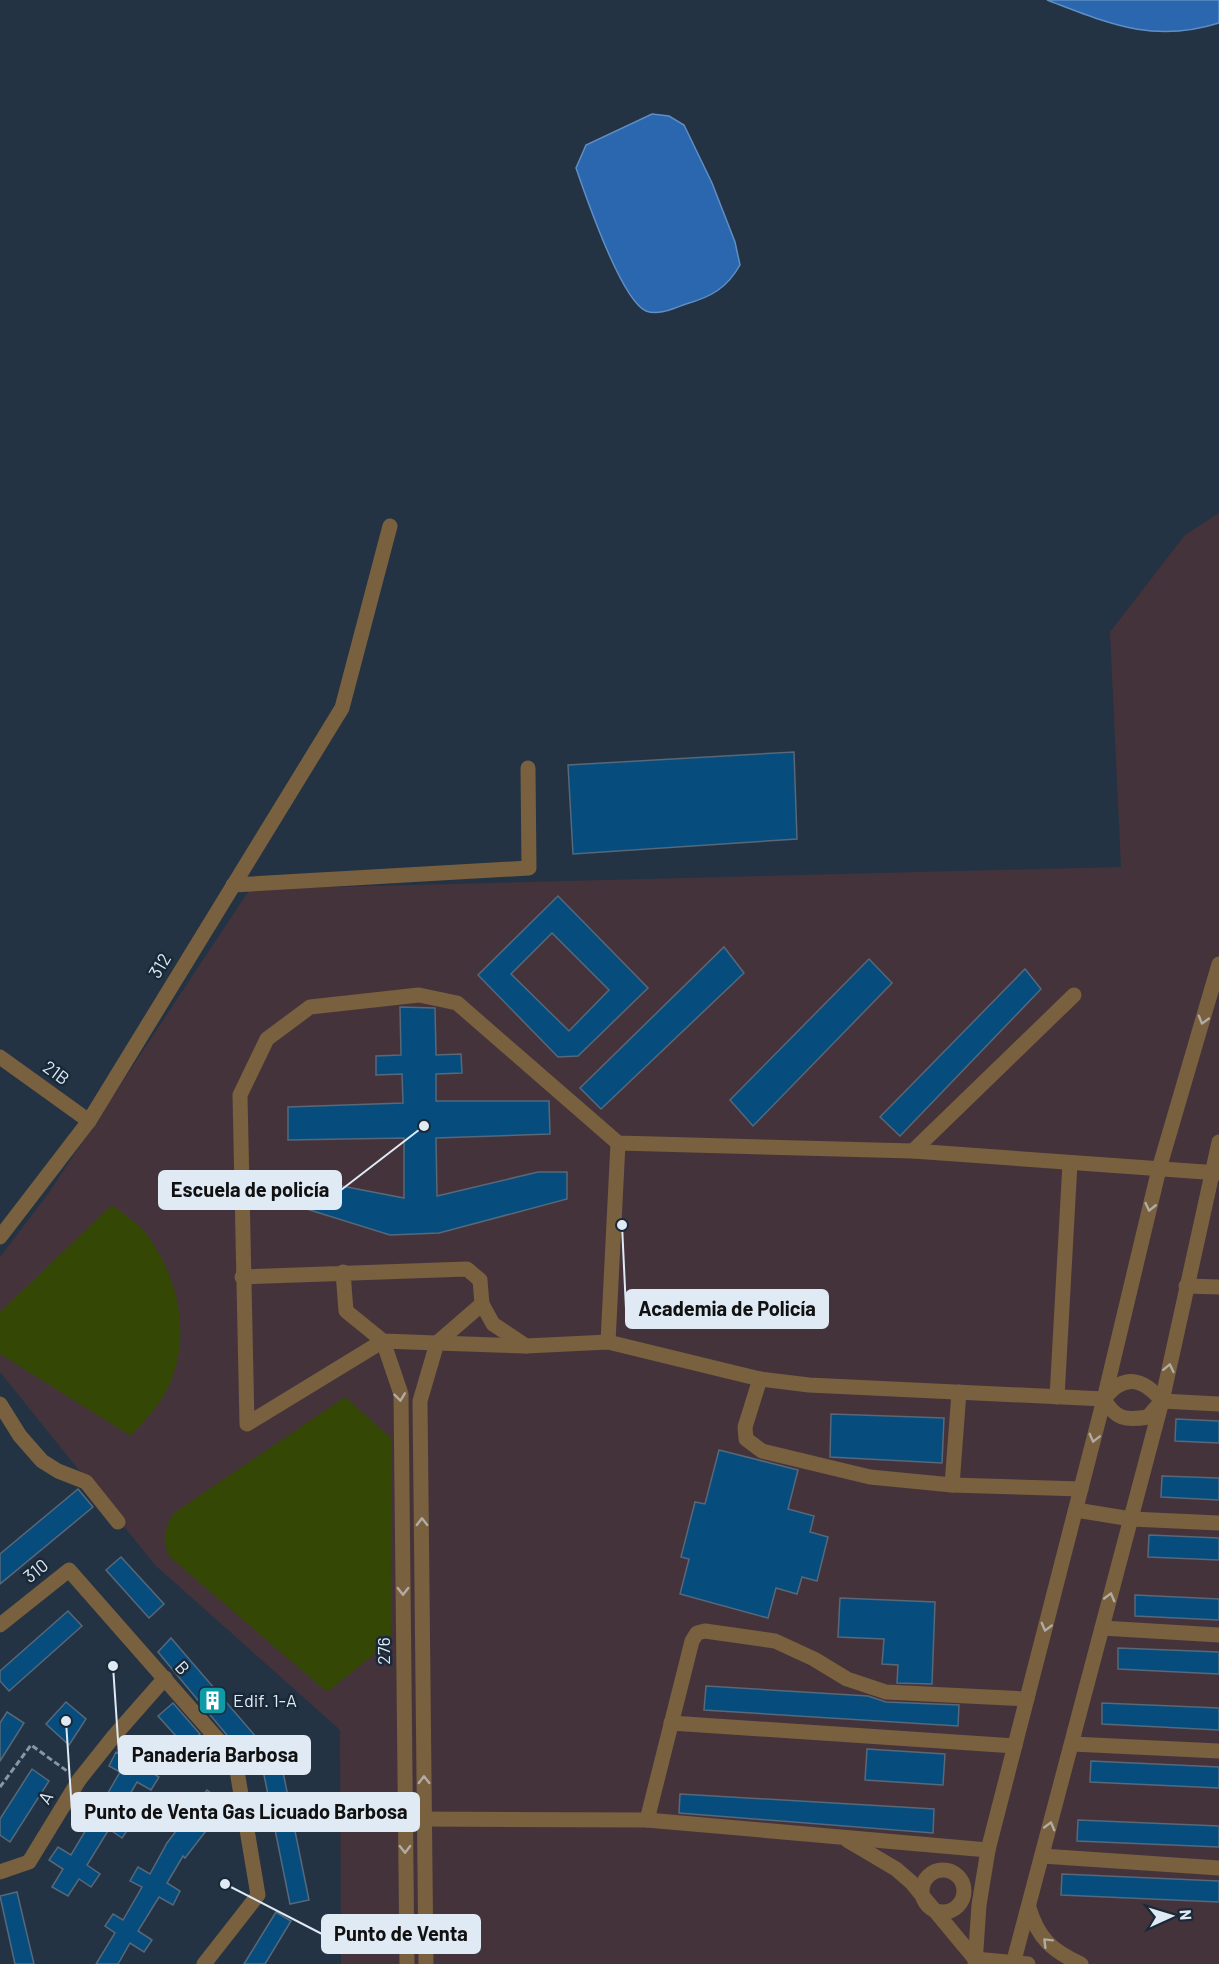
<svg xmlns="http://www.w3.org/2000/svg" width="1219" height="1964" viewBox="0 0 1219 1964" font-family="Barlow,sans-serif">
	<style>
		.education { fill: #45333c }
		.green { fill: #344705 }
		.water { fill: #2a67ae; stroke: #608ec3; stroke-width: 1.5 }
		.building { fill: #064c7d; stroke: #566879; stroke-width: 1.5; fill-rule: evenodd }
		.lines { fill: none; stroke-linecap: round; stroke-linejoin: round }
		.path { stroke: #8996a3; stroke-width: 3; stroke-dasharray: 6 3; stroke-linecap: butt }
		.minor { stroke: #79603f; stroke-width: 15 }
		.oneway { stroke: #b1aca3 }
		.labels { text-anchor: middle; stroke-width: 5; stroke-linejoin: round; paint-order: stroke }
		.street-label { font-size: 18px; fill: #dfeaf4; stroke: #192938 }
		.poi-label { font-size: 18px; fill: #dfeaf4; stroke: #192938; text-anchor: start }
		.leader { fill: none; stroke: #dfeaf4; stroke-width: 2 }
		.callout-dot { fill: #dfeaf4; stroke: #192938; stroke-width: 2 }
		.callout { fill: #dfeaf4; stroke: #dfeaf4; stroke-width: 2 }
		.callout-label { font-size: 20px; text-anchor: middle; font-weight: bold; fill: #111 }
	</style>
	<rect width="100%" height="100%" fill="#233343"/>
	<!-- education -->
	<path class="education" d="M1219,513V1964H341L340,1730L155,1565L0,1372V1257L48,1194L250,889L1121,867L1110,632L1185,535Z"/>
	<!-- green -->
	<g class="green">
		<path d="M112,1205C123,1214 139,1223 147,1235C182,1281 194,1349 161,1400C152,1413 141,1424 131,1436L0,1354V1312Z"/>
		<path d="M345,1397L392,1439L391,1641L327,1692L170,1557C161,1541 164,1529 174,1513Z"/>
	</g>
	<!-- water -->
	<g class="water">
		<path d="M1047,0H1219V23C1153,44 1108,23 1047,0Z"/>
		<path d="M652,114L669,116L684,125L712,183L735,242L740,265C727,288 711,297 686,304C674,308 659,316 646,311C621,300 586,197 576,168L586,145Z"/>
	</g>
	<!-- building -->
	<g class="building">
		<path d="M794,752L797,839L573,854L568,765Z"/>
		<path d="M558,896L648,988L578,1056L558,1057L478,975ZM552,933L609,990L569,1031L511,974Z"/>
		<path d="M724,947L744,973L601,1109L580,1088Z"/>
		<path d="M869,959L892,983L753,1126L730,1100Z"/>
		<path d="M1025,969L1041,989L900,1136L880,1117Z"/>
		<path d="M400,1007L435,1008L436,1055L461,1054L462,1073L436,1074V1101H549L550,1134L436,1138L437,1196L538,1172H567V1199L439,1233L390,1235L297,1206L271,1205V1180L295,1177L404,1198V1138L288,1140V1107L403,1103L402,1074L376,1075V1056L401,1055Z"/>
		<path d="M831,1414L944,1418L942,1463L830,1457Z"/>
		<path d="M1176,1419L1219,1421V1443L1175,1441Z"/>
		<path d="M719,1450L798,1470L788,1509L814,1516L810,1532L828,1537L817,1581L802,1577L797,1594L776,1588L768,1618L680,1594L689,1559L681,1557L695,1502L705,1504Z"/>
		<path d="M1162,1476L1219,1478V1500L1161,1497Z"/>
		<path d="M78,1489L93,1507L0,1584V1554Z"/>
		<path d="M1149,1535L1219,1538V1560L1148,1557Z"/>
		<path d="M121,1557L164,1604L149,1618L106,1570Z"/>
		<path d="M1135,1595L1219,1599V1620L1135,1616Z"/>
		<path d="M840,1598L935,1602L932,1684L897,1683L898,1665L882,1664L884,1639L838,1637Z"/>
		<path d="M68,1611L82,1626L9,1691L0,1681V1671Z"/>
		<path d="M171,1638L282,1767L309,1900L290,1904L260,1755L250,1763L158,1652Z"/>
		<path d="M1118,1648L1219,1652V1674L1118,1669Z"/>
		<path d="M706,1686L868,1696L886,1702L959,1705L958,1726L704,1710Z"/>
		<path d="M66,1702L86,1719L69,1745L46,1724Z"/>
		<path d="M173,1703L200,1734L185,1746L158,1716Z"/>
		<path d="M1102,1703L1219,1708V1730L1102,1724Z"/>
		<path d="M7,1712L24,1723L0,1761V1723Z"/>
		<path d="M142,1736L159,1746L145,1769L159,1777L151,1790L137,1782L117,1816L131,1825L122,1838L109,1829L87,1865L100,1874L91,1887L79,1879L68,1896L52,1887L63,1869L49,1860L58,1847L71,1855L93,1818L83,1811L91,1799L101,1805L120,1772L109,1766L116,1752L128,1759Z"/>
		<path d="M867,1749L945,1754L943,1785L865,1780Z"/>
		<path d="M1091,1761L1219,1767V1788L1090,1782Z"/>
		<path d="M32,1769L49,1781L10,1842L0,1835V1819Z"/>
		<path d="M207,1790L226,1805L185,1858L183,1856L167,1883L180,1891L173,1905L159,1897L138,1931L152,1940L144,1952L130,1943L118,1964H96L115,1933L105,1926L113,1914L123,1920L142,1887L130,1881L138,1867L150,1874L167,1843Z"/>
		<path d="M680,1794L934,1809L933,1833L679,1813Z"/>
		<path d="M1078,1820L1219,1826V1847L1077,1841Z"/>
		<path d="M1062,1874L1219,1881V1902L1061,1895Z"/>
		<path d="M17,1892L34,1964H15L0,1896Z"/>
		<path d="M276,1912L291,1921L265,1964H244Z"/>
	</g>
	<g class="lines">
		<!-- path -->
		<path class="path" d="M0,1787L31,1745L67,1771"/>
		<!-- minor -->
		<g class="minor">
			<path d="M233,885L529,868L528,768"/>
			<path d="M0,1057L89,1121"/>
			<path d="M913,1151L1074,995"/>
			<path d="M0,1237L89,1121L342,708L390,526"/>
			<path d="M242,1277L467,1269L480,1280L482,1304L437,1343L383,1341L346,1311L343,1272"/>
			<path d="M1186,1286L1219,1287"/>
			<path d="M482,1304L493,1324L526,1346"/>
			<path d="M608,1342L618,1143"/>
			<path d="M760,1379L745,1427L746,1439L762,1451L870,1477L952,1485L1081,1489"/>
			<path d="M1057,1397L1070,1163"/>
			<path d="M1160,1403L1148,1417C1126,1421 1115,1419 1104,1399C1124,1373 1143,1378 1162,1401L1219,1404"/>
			<path d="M0,1404L20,1436L42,1461L58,1471L86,1482L118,1522"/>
			<path d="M952,1485L959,1392"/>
			<path d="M1076,1510L1131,1519L1219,1523"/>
			<path d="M0,1625L69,1570L235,1759L258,1895L204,1964"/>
			<path d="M1102,1628L1219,1635"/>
			<path d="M671,1723L1015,1746"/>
			<path d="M1072,1744L1219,1751"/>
			<path d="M416,1819L647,1820L988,1850"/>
			<path d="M647,1820L692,1641L697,1633L705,1631L775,1641L814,1659L847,1679L886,1692L1027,1699"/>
			<path d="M847,1840L896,1869L911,1882L975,1959L1028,1964"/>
			<path d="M1042,1856L1219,1868"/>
			<circle cx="943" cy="1891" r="21"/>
			<path d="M0,1872L29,1862L79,1780L114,1736L165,1678"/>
			<path d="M1029,1908C1038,1938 1052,1951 1081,1964"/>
			<path d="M407,1964L401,1394L383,1341L247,1424L240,1095L267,1039L310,1007L419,995L457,1003L618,1143L913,1151L1219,1173"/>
			<path d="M426,1964L420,1401L437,1343L526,1346L608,1342L760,1379L809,1385L1104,1399"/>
			<path d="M975,1964L979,1905L988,1850L1104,1399L1159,1169L1219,964"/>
			<path d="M1013,1964L1162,1401L1219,1142"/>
		</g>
	</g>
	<!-- one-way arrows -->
	<defs><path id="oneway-chevron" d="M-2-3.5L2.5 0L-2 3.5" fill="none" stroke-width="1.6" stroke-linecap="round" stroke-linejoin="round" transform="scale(1.5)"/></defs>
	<g class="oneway">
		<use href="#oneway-chevron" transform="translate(1203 1020) rotate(106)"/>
		<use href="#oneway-chevron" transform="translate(1150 1207) rotate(103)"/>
		<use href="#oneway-chevron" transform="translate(1169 1368) rotate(-78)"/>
		<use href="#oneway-chevron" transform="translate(400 1397) rotate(83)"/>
		<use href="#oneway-chevron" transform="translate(1094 1438) rotate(104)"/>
		<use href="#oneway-chevron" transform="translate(422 1522) rotate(-91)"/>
		<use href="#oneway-chevron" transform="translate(403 1591) rotate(90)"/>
		<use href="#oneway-chevron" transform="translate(1110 1597) rotate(-75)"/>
		<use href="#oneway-chevron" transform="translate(1046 1627) rotate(105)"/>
		<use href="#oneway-chevron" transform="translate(424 1780) rotate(-91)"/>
		<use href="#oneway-chevron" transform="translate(1050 1826) rotate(-75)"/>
		<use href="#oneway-chevron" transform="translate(405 1849) rotate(89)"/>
		<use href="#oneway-chevron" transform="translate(1047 1942) rotate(-135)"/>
	</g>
	<!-- icons -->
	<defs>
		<symbol id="building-square" viewBox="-11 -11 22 22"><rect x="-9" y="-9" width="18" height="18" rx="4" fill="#0f9aa8" stroke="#192938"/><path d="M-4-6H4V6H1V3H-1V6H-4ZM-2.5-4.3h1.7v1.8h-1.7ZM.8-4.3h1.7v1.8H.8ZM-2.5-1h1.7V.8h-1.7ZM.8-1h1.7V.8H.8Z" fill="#fff"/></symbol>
	</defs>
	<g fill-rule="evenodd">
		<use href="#building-square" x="196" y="1684" width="33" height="33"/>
	</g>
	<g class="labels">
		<!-- street labels -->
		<g class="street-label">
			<text transform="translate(160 966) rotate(-59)" y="6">312</text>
			<text transform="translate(56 1073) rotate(36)" y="6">21B</text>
			<text transform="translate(36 1571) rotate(-39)" y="6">310</text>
			<text transform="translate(384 1651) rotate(-90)" y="6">276</text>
			<text transform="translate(182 1668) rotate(49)" y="6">B</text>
			<text transform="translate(46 1798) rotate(-59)" y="6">A</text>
		</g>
		<!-- poi labels -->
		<g class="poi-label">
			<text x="233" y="1707">Edif. 1-A</text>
		</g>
	</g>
	<!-- callouts -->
	<path class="leader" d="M424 1126L341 1190M622 1225L626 1309M113 1666L119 1755M66 1721L72 1812M225 1884L322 1934"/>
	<g class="callout-dot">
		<circle cx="424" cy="1126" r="6"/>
		<circle cx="622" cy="1225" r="6"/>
		<circle cx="113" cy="1666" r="6"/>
		<circle cx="66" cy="1721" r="6"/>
		<circle cx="225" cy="1884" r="6"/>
	</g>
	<g class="callout">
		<rect x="159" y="1171" width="182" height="38" rx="6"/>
		<rect x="626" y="1290" width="202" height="38" rx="6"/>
		<rect x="119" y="1736" width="191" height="38" rx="6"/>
		<rect x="72" y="1793" width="347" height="38" rx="6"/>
		<rect x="322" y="1915" width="158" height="38" rx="6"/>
	</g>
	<g class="callout-label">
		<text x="250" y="1197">Escuela de policía</text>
		<text x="727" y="1316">Academia de Policía</text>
		<text x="215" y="1762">Panadería Barbosa</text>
		<text x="246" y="1819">Punto de Venta Gas Licuado Barbosa</text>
		<text x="401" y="1941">Punto de Venta</text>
	</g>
	<!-- north arrow -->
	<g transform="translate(1171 1916) rotate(86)" stroke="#192938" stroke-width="4.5" paint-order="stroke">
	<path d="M0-4.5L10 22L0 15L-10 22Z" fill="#dfeaf4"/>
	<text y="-9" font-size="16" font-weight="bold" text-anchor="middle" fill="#dfeaf4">N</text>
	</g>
</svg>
